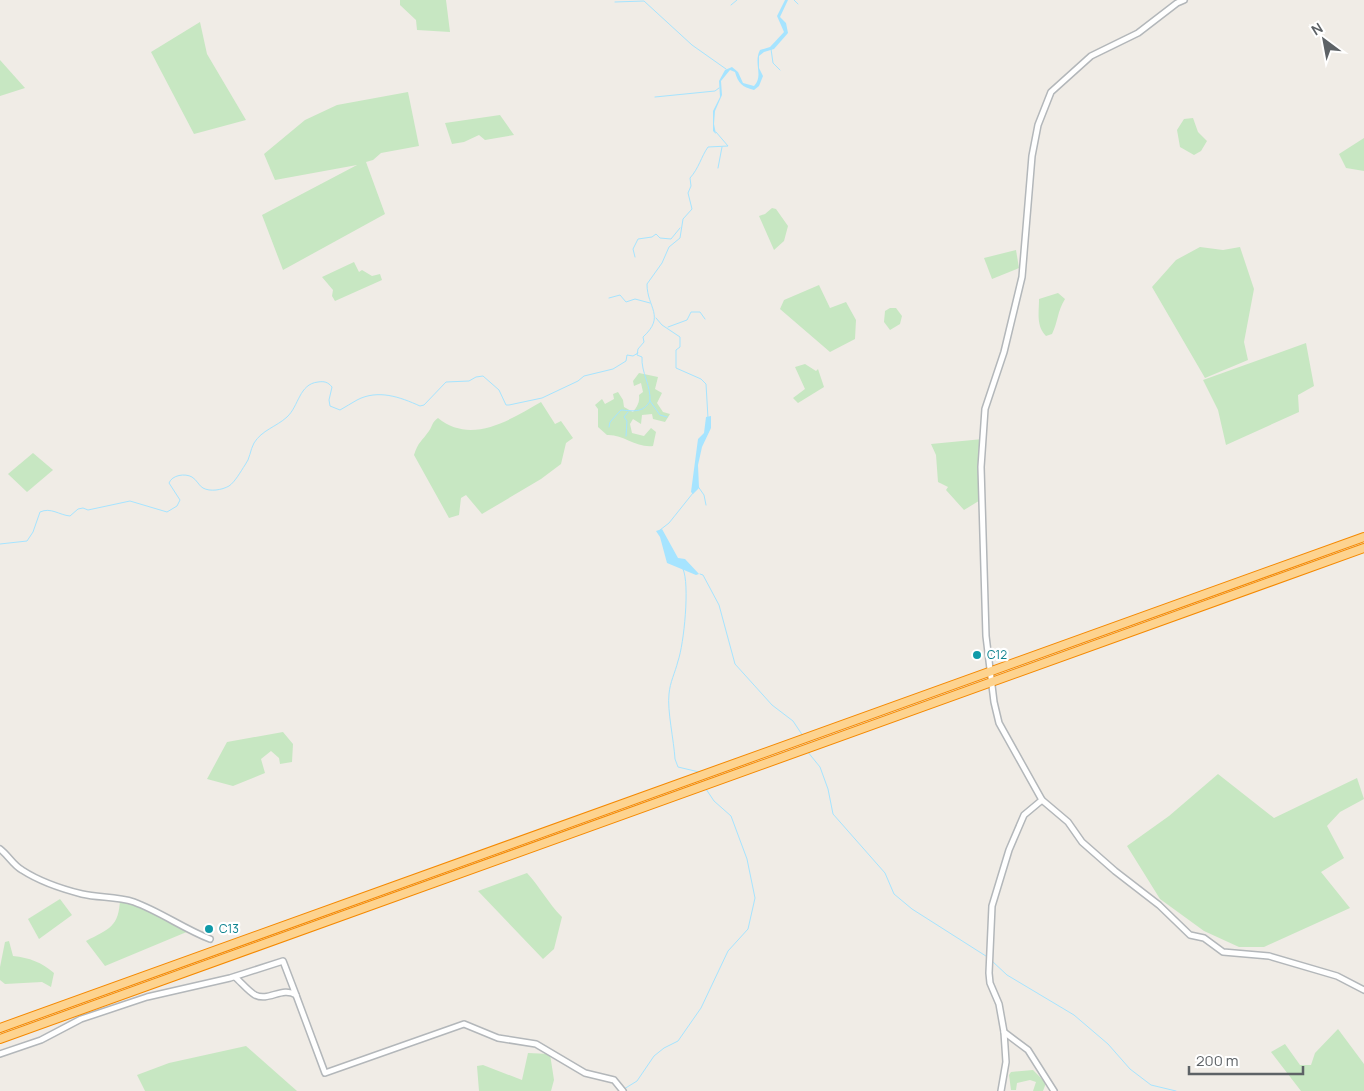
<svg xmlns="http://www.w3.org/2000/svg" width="1364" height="1091" viewBox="0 0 1364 1091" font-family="Manrope,sans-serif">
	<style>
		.green { fill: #c7e7c2 }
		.water { fill: #a6e4ff }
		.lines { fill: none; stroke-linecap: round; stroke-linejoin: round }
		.stream { stroke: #a6e4ff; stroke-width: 1 }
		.minor-casing { stroke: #b3b7ba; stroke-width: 8 }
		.highway-casing { stroke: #f58900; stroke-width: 10 }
		.minor { stroke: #fff; stroke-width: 5 }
		.highway { stroke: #fdd38f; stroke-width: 8 }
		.culture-dot { fill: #0f9aa8; stroke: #fff; stroke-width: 2 }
		.labels { text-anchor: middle; stroke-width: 4.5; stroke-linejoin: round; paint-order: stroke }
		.culture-label { font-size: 12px; fill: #0d838f; stroke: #fff; text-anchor: start }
	</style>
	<rect width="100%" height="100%" fill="#f0ece6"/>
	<!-- green -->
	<g class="green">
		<path d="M400,0H446L450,32L417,30L416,20L400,5Z"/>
		<path d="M200,22L207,54L246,120L194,134L151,52Z"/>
		<path d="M0,60L25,88L0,96Z"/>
		<path d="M408,92L419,146L381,153L373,160L366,162L385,214L283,270L262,215L357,165L275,180L264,154L305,120L337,105Z"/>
		<path d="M500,115L514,135L485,140L479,135L464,142L452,144L445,123Z"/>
		<path d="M1193,118L1198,132L1207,141L1201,151L1194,155L1180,147L1177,130L1184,119Z"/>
		<path d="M1364,138V171L1346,168L1339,154Z"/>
		<path d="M772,208L776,209L788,226L784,241L774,250L759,216L765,214Z"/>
		<path d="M1200,247L1223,250L1240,247L1254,289L1244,342L1248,360L1205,378L1152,287L1176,260Z"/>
		<path d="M1016,250L1019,268L992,279L984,258Z"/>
		<path d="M354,262L359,272L362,270L372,276L380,274L382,280L335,301L332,296L333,290L322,277Z"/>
		<path d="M819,285L830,308L846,302L856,320L855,339L830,352L780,309L784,300Z"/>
		<path d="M1058,293L1065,299C1057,312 1058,322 1052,334L1046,336C1036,326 1039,313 1039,299Z"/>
		<path d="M890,308H896L902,316L900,324L890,330L884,322L885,311Z"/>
		<path d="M1306,343L1314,386L1298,395L1299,412L1226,445L1218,410L1203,380Z"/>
		<path d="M805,364L816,371L818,369L824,387L798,403L793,398L805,389L795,367Z"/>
		<path d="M639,373L658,377L655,389L662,393L657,403L663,412L670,414L665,422L653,419L652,414L642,415L641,424L633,419L630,424L632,433L644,436L651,428L656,432L653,446C636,448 623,434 607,435L598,427V409L595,405L602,399L605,404L614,399L613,394L618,392L623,400L624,407L633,412C637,407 640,402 639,395L643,392L641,383L634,386L633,381Z"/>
		<path d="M541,402L555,424L561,421L573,438L566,443L561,464L541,479L482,514L466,495L461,498L459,515L449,518L414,455C418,442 422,441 429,431C433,425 432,422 438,418C471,445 510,420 541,402Z"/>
		<path d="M983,439L982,499L964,510L946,490L948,487L938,482L936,455L931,444Z"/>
		<path d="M33,453L53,470L27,492L8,474Z"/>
		<path d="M283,732L293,744L292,762L280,764L279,758L271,751L261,759L265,773L233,786L207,779L227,742Z"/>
		<path d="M1218,774L1274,818L1357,778L1364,799L1340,812L1327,826L1344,858L1321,872L1350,908L1264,947H1239L1204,931L1160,899L1127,846L1169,816Z"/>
		<path d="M527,873C540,887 548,903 562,917L554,949L543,959L478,891Z"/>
		<path d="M60,899L72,915L39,939L28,919Z"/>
		<path d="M120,899L135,903L189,931L105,966L86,941C109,929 119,927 120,899Z"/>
		<path d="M9,941L13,956C30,958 41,962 54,973L51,987L42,982L5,984L0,980V967L5,942Z"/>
		<path d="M1338,1029L1364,1064V1091H1301L1271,1052L1285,1044L1300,1065H1311L1315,1053Z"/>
		<path d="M246,1046L297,1091H145L137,1075L169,1063Z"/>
		<path d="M528,1053L550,1054L554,1080L551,1091H479L477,1066L483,1065L522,1080Z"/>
		<path d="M1033,1070L1046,1083L1043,1091H1033L1036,1082L1030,1080L1017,1083L1016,1090H1011L1009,1075L1011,1072Z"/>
	</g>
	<!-- water -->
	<g class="water">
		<path d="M785,0H788L780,17L786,23L788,33L774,49L764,52L759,56V68L763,76L759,86L754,90C742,87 738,83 735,72L730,70L721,81L722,95L715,111L714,124L716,134L713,131V111L720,97L719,81L725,70L732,67L738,72L743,83L754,86C764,76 753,63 760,50L770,47L784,32L777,16Z"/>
		<path d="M711,416V428L702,447L698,465L699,488L693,494L691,492L698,439L704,433L706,417Z"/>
		<path d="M662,529L678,558L685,559L699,574L696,575L667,563L660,537L656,531Z"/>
	</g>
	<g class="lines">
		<!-- stream -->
		<g class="stream">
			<path d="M794,0L798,4"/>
			<path d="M615,2L644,1L692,45L726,69"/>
			<path d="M731,5L737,0"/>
			<path d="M771,49L773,63L780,70"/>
			<path d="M655,97L715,91L719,88"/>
			<path d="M718,168L722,147"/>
			<path d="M635,257L633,249L638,239L652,237L656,234L660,238L671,239L680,228"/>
			<path d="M609,298L620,295L626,302L635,299L650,303"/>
			<path d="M656,318L662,325L680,337V347L676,350V368L701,379L706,384L708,418"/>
			<path d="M668,327L687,320L691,312H700L705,319"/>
			<path d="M650,401L660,415L667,417"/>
			<path d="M609,427L610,422L621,410C634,411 643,413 650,401C651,386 641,372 642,357L637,355L638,349L644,342L643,337C666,316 647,308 647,284L662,263L669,247L680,238L683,219L692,209L688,193L691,186L690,178C699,168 701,157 708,147L728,146L716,132"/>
			<path d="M626,436L627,421L624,417L628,412"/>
			<path d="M697,485L704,495L706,505"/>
			<path d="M660,530L669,523L693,493"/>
			<path d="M0,544L27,541L33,532L40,512C51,507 59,515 70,516L78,509L83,508L88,510L130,501L167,512L177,506L180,500L169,483C172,475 185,473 192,477C197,480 199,486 203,488C210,492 222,490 229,486C235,482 241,471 245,465C250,459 250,450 254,443C262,430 276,427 287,417C299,406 299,384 318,382C324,381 328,382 332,387L329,400L330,406L340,410C346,407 351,403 357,400C378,389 400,397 420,406L424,405L446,382L469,381L476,377L483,376L499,390L506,405H509L542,398L578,381L584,376L613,369L626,361L627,355L633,356L638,353"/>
			<path d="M683,569C690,584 684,644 678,661C675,673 670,682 669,694C667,710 674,741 675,759L678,767L699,772"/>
			<path d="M700,574L703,575L719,605L735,664L772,705L793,721L803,736"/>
			<path d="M807,751L820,767L828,789L833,814L885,873L894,894L912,909L989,958"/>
			<path d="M992,961L1007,975L1074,1015L1108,1044L1130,1069L1151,1085L1176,1091"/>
			<path d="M624,1089L637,1081L654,1056L664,1048L678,1041L701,1008L728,951L748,929L755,898L747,859L731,816L714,801L706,789"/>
		</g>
		<defs>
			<g id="minor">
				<path d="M1184,0L1177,3L1138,33L1091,56L1051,92L1038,125L1032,156L1022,277L1004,352L985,409L981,467L986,636L994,702L999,723L1042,800L1068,822L1082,842L1115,871L1159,905L1190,935L1204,938L1223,952L1269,956L1337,976L1364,990"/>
				<path d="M1042,800L1024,815L1009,850L992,906L989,973L990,983L999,1004L1004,1032L1028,1050L1054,1091"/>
				<path d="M0,849C8,855 13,865 22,870C39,881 62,889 82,894C99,898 117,896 134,902C161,912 184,929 210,939"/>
				<path d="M235,977C241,982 248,991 255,995C269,1002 282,986 296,995L325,1073L464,1024L498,1038L536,1044L585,1073L614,1080L623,1091"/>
				<path d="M0,1054L41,1040L81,1019L147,997L230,978L283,961L296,995"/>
				<path d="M1001,1091L1006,1062L1004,1032"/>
			</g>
			<g id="highway">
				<path d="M0,1028L1364,537"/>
				<path d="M0,1039L1364,548"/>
			</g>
		</defs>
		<!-- minor casing -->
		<use href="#minor" class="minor-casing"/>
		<!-- highway casing -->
		<use href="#highway" class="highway-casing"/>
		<!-- minor -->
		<use href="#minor" class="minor"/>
		<!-- highway -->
		<use href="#highway" class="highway"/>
	</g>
	<!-- markers -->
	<g class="culture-dot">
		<circle cx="977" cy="655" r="5"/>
		<circle cx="209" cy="929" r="5"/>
	</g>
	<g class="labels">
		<!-- culture labels -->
		<g class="culture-label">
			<text x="987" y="659">C12</text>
			<text x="219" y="933">C13</text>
		</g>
	</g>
	<!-- north arrow -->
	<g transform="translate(1324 40) rotate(328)" stroke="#ffffff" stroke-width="4" paint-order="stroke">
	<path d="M0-4L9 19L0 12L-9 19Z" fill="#5d6266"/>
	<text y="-8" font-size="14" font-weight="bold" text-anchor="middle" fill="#5d6266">N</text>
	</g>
	<!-- scale -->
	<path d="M1189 1066v8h114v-8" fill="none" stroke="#5d6266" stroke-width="2.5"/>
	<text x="1196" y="1066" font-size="15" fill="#5d6266" stroke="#ffffff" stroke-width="4" paint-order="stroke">200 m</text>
</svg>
